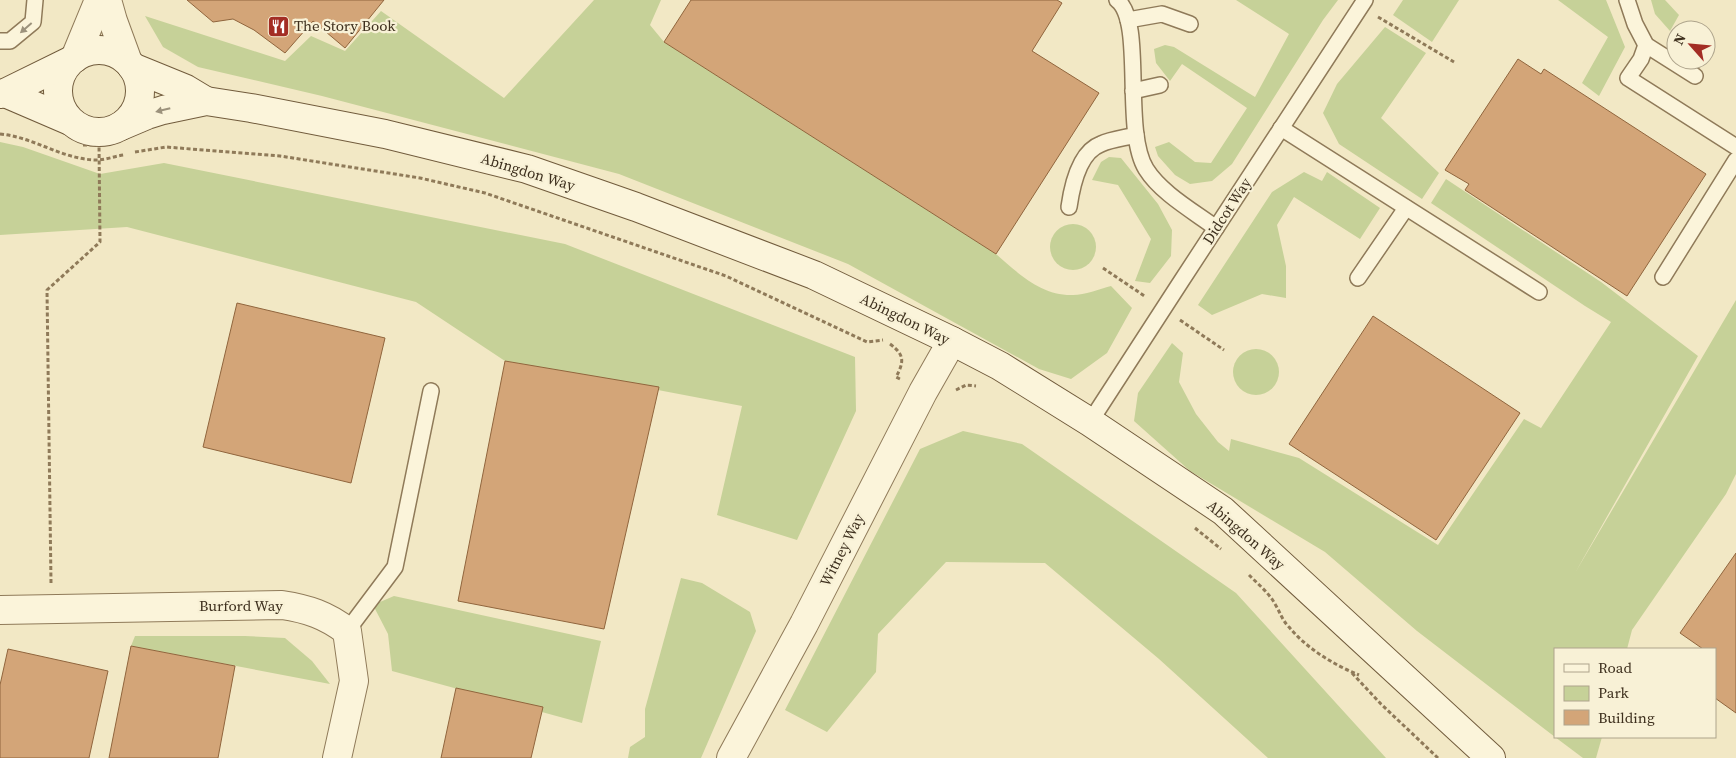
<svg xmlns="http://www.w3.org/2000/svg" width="1736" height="758" viewBox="0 0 1736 758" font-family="'Source Serif 4',serif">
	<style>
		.green { fill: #c6d198 }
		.building { fill: #d3a578; stroke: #90653d }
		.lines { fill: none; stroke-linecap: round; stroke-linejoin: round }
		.service-casing { stroke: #8f7a59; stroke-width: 18 }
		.minor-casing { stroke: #8f7a59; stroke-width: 30 }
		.secondary-casing { stroke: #715b3c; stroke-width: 30 }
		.path { stroke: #8f7a59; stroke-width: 3; stroke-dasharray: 4 2.5; stroke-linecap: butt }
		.service { stroke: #fbf4da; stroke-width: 15 }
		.minor { stroke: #fbf4da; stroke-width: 28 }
		.secondary { stroke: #fbf4da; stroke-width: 28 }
		.oneway { fill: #9c927c }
		.labels { text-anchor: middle; stroke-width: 4.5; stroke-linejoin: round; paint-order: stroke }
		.poi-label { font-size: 15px; fill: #3e301e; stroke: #f8f1d6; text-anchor: start }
		.street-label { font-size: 15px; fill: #3e301e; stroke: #f8f1d6 }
	</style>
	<rect width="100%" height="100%" fill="#f2e8c5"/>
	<!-- green -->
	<g class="green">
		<path d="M594,0H661L650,25L664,42L996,254C1018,273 1041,296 1073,295C1085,295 1099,289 1111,286L1132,308L1107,353L1071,379L1039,369L848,264L619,174L322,96L198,67L163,47L145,16L285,61L311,36L345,51L381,11L504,98Z"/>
		<path d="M1236,0H1338L1323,20L1232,164L1212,181L1190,184L1175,175L1158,156L1155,147L1169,142L1195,162L1211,163L1247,108L1182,64L1170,81L1156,63L1154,49L1165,45L1174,47L1255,97L1289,34Z"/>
		<path d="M1403,0H1459L1432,42L1393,15Z"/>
		<path d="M1558,0H1606L1625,47L1599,96L1582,83L1608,37Z"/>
		<path d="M1651,0H1665L1679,15L1670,31L1655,14Z"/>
		<path d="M1385,27L1426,53L1381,118L1439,173L1422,199L1339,144L1323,113L1337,84Z"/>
		<path d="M0,142L23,147L100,174L164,163L565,244L855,357L856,411L797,540L717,515L742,406L505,361L416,302L127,227L0,235Z"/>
		<path d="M1109,157L1121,158L1158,204L1172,230L1171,256L1150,283L1135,281L1151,239L1118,185L1092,180L1101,162Z"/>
		<path d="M1304,172L1322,181L1327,172L1380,208L1360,239L1294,197L1277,225L1286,266V298L1262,294L1212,315L1198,305L1272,192Z"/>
		<path d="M1446,179L1601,282L1698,356L1575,573L1736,300V474L1726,494L1632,630L1627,649H1555V737L1417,631L1325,552L1190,471L1134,421L1138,393L1172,343L1183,353L1179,382L1196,414L1218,442L1229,451L1231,439L1299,458L1438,545L1524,419L1541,428L1611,322L1585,306L1431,203Z"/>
		<circle cx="1073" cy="247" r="23"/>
		<circle cx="1256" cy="372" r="23"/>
		<path d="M963,431L1022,444L1236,593L1386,758H1268L1159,659L1045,563L946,562L878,634L876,672L827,732L785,710L920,449Z"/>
		<path d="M681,578L702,583L750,612L756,631L701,758H628L630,747L645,737V709Z"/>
		<path d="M394,596L601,641L582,723L392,671L388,634L373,605Z"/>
		<path d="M135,636H245L285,638L312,661L330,684L131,646Z"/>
		<path d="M1555,737H1602L1596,758H1583Z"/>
	</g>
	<!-- building -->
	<g class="building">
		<path d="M187,0H384L345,48L313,21L285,53L254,30L233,19L213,22Z"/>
		<path d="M691,0H1057L1062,3L1032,51L1099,93L996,254L664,42Z"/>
		<path d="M1518,59L1541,74L1544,69L1706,174L1627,296L1465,190L1469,184L1445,170Z"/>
		<path d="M237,303L385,338L351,483L203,447Z"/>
		<path d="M1373,316L1520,413L1436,540L1289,444Z"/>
		<path d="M505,361L659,387L604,629L458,601Z"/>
		<path d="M1736,553V713L1715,698V649H1703L1680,633Z"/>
		<path d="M131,646L235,666L218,758H109Z"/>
		<path d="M8,649L108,671L89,758H0V685Z"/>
		<path d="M456,688L543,707L531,758H441Z"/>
	</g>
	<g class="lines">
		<defs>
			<g id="service">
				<path d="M1117,0C1145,21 1122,130 1146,169C1161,193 1193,211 1216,228"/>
				<path d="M1627,0L1635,24L1646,45L1695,76"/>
				<path d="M1128,20L1162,14L1190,24"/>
				<path d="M0,41H10L33,22L35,0"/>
				<path d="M1646,45L1641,59L1628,78L1736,147"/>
				<path d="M1133,91L1160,85"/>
				<path d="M1281,128L1539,292"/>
				<path d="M1069,207C1072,186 1079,152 1101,144C1112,139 1125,138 1136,135"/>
				<path d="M1663,277L1736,160"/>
				<path d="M1358,278L1406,208"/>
				<path d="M1090,422L1182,280L1365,0"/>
				<path d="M347,631L395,567L431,391"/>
			</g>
			<g id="minor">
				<path d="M107,0L113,21L128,62"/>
				<path d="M75,58L99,0"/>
				<path d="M0,610L282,605C308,609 326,615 347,631L354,681L337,758"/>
				<path d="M731,758L804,624L923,392L952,341"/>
			</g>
			<g id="secondary">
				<circle cx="99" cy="91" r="41"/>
				<path d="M132,67L186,89L206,101"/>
				<path d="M5,93L70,121"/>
				<path d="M0,94L5,93L70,61"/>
				<path d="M121,126L147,115L163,110L206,101L251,108L385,134L527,169L636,207L814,275L952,341L1000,366L1090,422L1223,511L1491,758"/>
			</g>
		</defs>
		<!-- service casing -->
		<use href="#service" class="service-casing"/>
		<!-- minor casing -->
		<use href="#minor" class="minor-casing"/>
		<!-- secondary casing -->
		<use href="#secondary" class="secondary-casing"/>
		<!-- path -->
		<g class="path">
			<path d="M1378,17L1454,62"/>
			<path d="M0,134C34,137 63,160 97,160C106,160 115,156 124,155"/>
			<path d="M83,145H102"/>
			<path d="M135,152L166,147L280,156L420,178L485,193L726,276L867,342L883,340"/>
			<path d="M1103,268L1146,297"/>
			<path d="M1180,320L1224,350"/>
			<path d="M890,344C905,355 904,362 896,377L900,379"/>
			<path d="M956,390L966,385L976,386"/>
			<path d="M1195,528L1221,549"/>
			<path d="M1249,575C1258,584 1269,593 1275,604C1280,612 1282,620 1289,627C1306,648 1334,665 1359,675"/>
			<path d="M51,583L47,290L100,242L99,144"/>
			<path d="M1352,673L1381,704L1438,758"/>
		</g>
		<!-- service -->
		<use href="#service" class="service"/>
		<!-- minor -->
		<use href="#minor" class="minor"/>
		<!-- secondary -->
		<use href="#secondary" class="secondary"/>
	</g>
	<!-- one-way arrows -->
	<defs><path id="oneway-solid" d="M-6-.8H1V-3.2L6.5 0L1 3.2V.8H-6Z" transform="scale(1.25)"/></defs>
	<g class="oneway">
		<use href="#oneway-solid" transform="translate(26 28) rotate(139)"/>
		<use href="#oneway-solid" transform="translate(163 110) rotate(166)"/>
	</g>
	<!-- icons -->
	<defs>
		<symbol id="restaurant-square" viewBox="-11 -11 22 22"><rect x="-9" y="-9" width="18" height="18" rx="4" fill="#a32d24" stroke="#f8f1d6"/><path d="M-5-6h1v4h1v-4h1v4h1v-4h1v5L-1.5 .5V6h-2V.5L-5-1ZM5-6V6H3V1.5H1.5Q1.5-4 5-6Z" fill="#fff"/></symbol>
	</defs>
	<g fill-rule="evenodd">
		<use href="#restaurant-square" x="266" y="14" width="25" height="25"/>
	</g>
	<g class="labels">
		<!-- poi labels -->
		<g class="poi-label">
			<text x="294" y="31">The Story Book</text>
		</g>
		<!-- street labels -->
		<g class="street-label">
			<text transform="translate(528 172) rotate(17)" y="5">Abingdon Way</text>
			<text transform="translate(1227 211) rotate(-57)" y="5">Didcot Way</text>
			<text transform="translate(905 319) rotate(26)" y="5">Abingdon Way</text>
			<text transform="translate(1246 535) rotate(41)" y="5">Abingdon Way</text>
			<text transform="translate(842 550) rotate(-63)" y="5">Witney Way</text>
			<text x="241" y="611">Burford Way</text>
		</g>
	</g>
	<!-- legend -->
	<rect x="1554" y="648" width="162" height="90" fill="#f8f1d6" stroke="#aea48c"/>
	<rect x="1564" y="664" width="25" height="8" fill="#fbf4da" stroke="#aea48c"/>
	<text x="1598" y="673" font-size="15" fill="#3e301e">Road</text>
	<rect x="1564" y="686" width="25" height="15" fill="#c6d198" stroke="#aea48c"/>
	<text x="1598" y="698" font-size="15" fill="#3e301e">Park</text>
	<rect x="1564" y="710" width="25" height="15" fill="#d3a578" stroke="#aea48c"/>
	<text x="1598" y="723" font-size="15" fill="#3e301e">Building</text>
	<!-- north arrow -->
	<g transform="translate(1691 45) rotate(297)"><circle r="24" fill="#f8f1d6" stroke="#aea48c"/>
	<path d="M0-4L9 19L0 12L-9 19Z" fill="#a32d24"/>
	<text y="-8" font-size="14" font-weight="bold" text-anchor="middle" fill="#3e301e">N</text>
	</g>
</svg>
